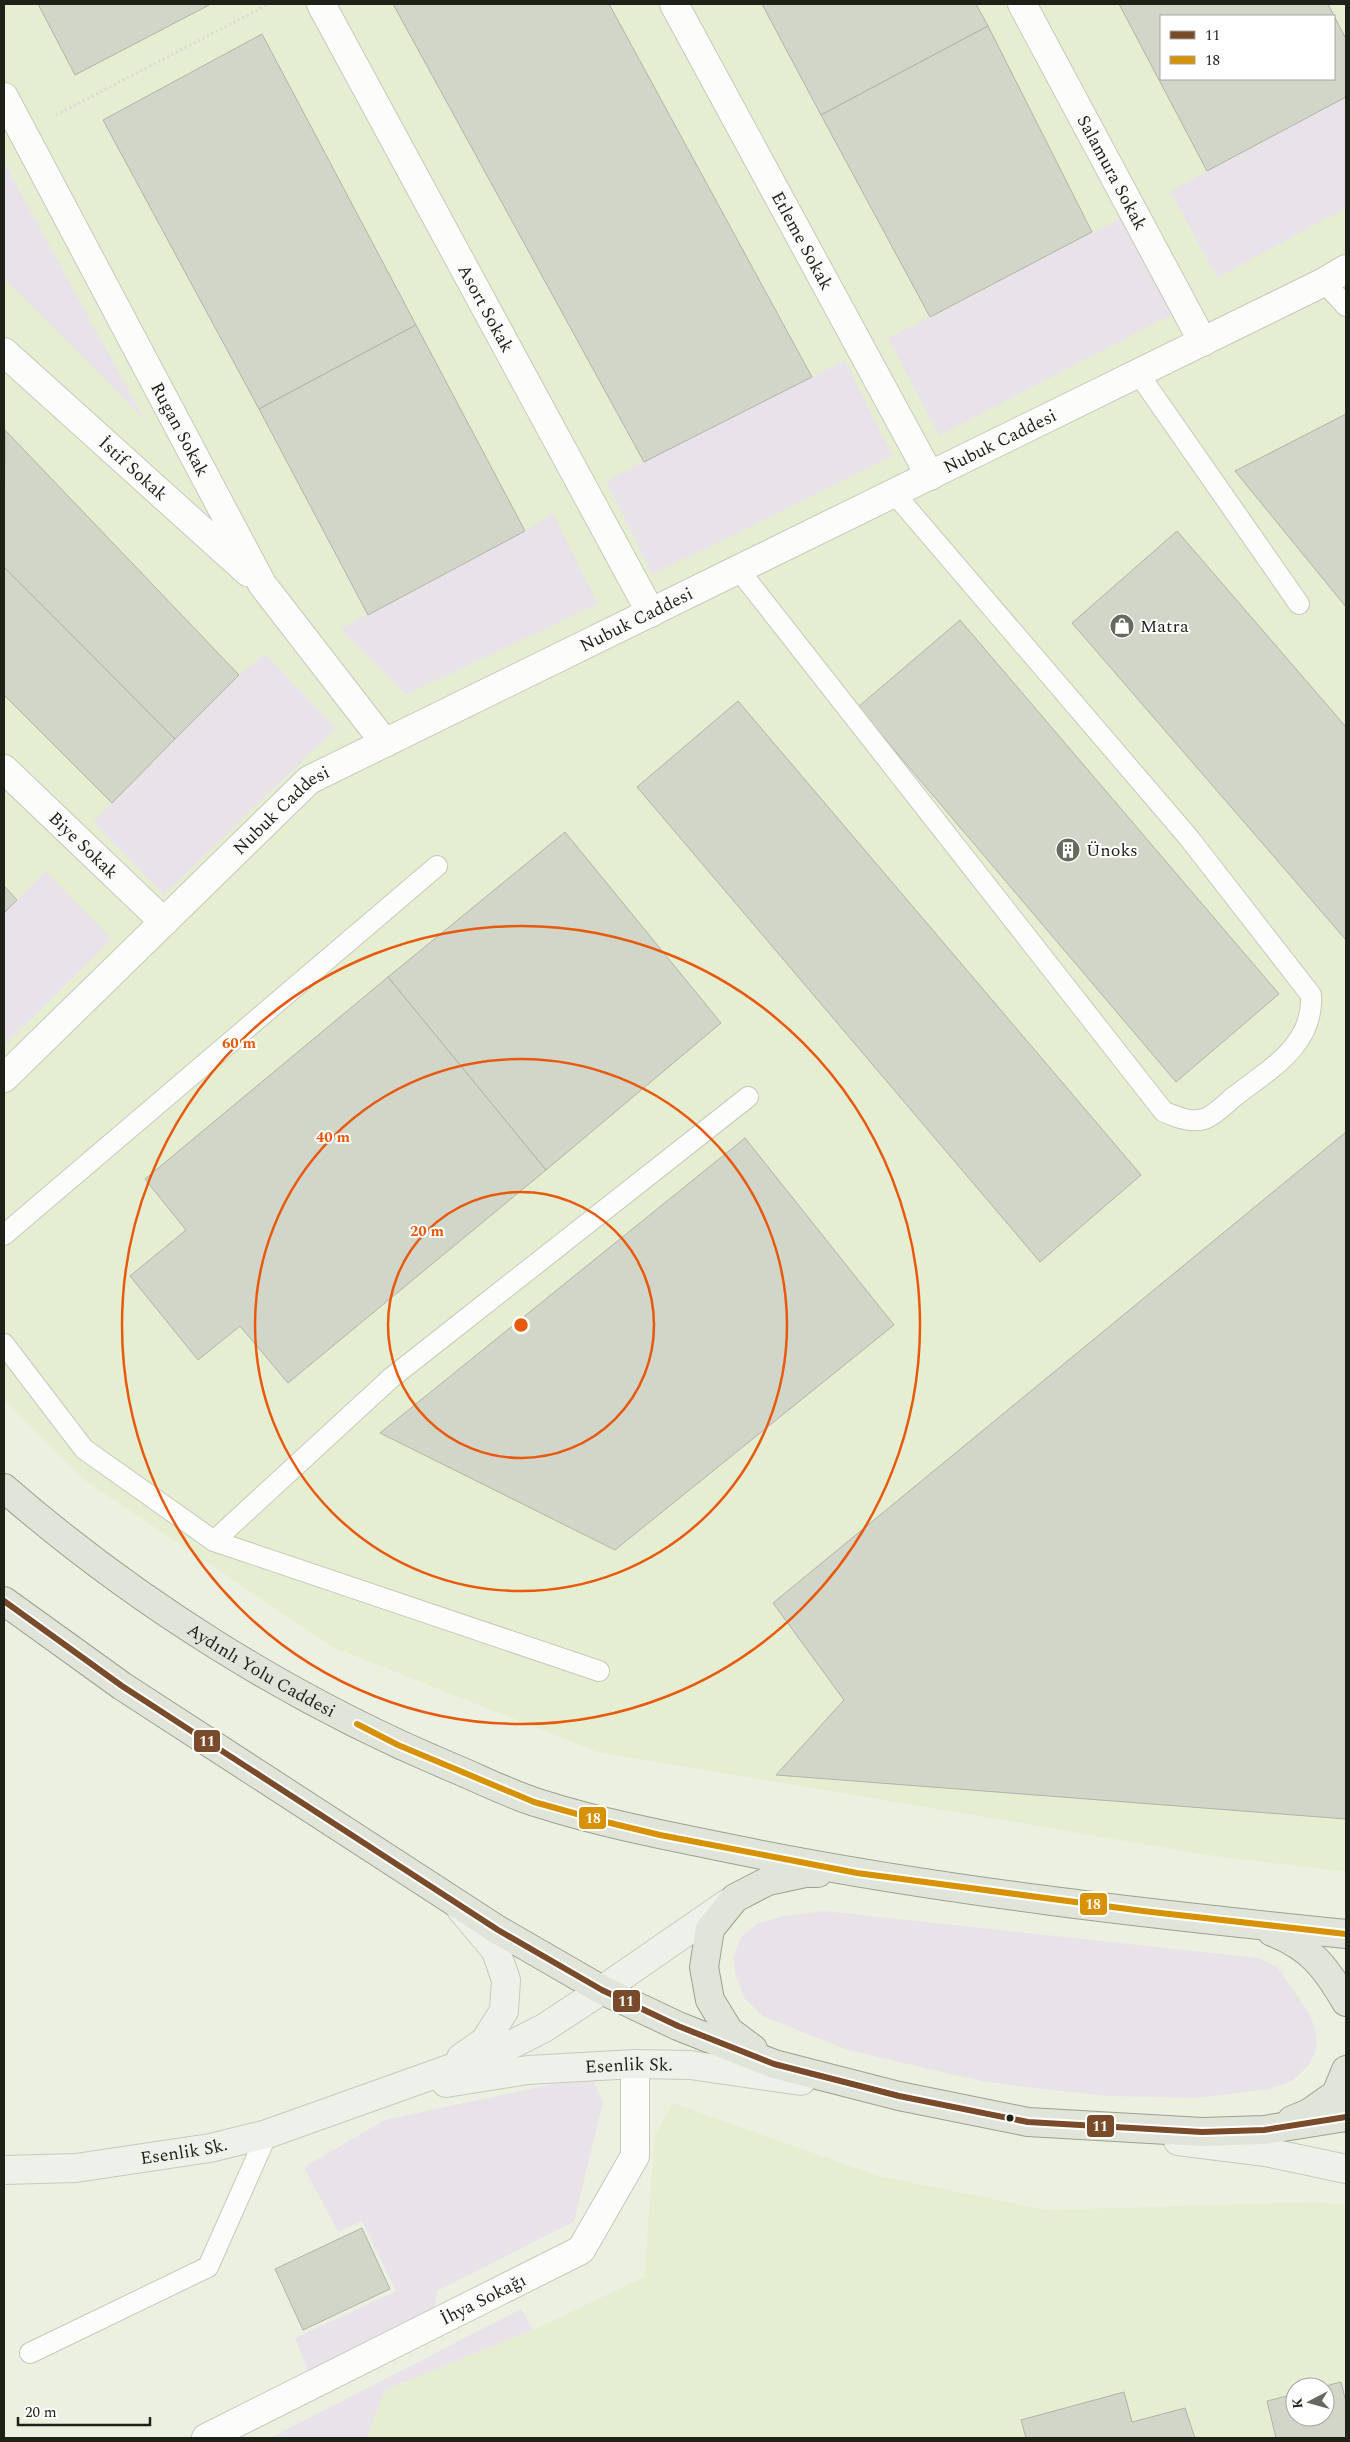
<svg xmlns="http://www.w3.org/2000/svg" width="1350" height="2442" viewBox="0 0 1350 2442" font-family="Spectral,serif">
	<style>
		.built { fill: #e6eed2; fill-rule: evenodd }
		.green { fill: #e9e3e9 }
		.building { fill: #d2d6c9; stroke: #b0b4a8; fill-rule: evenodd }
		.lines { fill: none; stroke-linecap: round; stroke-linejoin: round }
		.lane-casing { stroke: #c6cabd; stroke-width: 22 }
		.street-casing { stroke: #c6cabd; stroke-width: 30 }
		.secondary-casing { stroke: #c6cabd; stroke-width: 30 }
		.primary-casing { stroke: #9ca289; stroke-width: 30 }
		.path { stroke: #dcddd8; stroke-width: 3; stroke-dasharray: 2.5 2.5; stroke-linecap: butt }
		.lane { stroke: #fcfdfa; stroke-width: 20 }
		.street { stroke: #fcfdfa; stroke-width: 28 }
		.secondary { stroke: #eef1e9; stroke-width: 28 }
		.primary { stroke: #e1e4d8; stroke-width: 28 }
		.bus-1-casing { stroke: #fff; stroke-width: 10 }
		.bus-2-casing { stroke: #fff; stroke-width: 10 }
		.bus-1 { stroke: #7a4b2a; stroke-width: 6 }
		.bus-2 { stroke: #d69203; stroke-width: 6 }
		.ring { fill: none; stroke: #e8590c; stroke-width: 2.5 }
		.bus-dot { fill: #1e2117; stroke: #fff; stroke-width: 2 }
		.labels { text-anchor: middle; stroke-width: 4; stroke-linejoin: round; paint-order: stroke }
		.street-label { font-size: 18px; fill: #1e2117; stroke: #fff }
		.poi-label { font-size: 18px; fill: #1e2117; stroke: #fff; text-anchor: start }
		.centre { fill: #e8590c; stroke: #fff; stroke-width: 2.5 }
		.ring-label { font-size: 15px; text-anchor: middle; font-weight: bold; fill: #e8590c; stroke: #fff; stroke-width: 4; stroke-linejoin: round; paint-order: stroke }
		.line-badge { stroke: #fff; stroke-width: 2 }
		.badge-label { font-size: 14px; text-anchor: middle; font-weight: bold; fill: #fff }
	</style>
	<rect width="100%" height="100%" fill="#ebf0e0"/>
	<!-- built -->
	<g class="built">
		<path d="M4,4H1346V1872L1215,1856L597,1752L333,1647L87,1482L4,1400ZM1161,16H1334V79H1161Z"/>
		<path d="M673,2103L878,2176L1046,2210L1320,2202L1346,2205V2438H367L385,2390L533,2330L644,2277L655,2135ZM1295,2387H1325V2417H1295Z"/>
	</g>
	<!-- green -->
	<g class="green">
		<path d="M1346,97V208L1217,278L1170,191Z"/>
		<path d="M4,162L145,420L4,279Z"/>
		<path d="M1123,217L1173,314L939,436L888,338Z"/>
		<path d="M845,360L893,456L652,575L606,481Z"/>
		<path d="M553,513L598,604L406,695L340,629L525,531Z"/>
		<path d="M265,654L336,728L164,895L93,822L239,675Z"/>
		<path d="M46,871L112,939L4,1045V913Z"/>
		<path d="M824,1911L1258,1958L1278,1968L1309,2013L1315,2028L1317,2049L1308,2066L1292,2081L1269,2089L1196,2098L1109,2096L1043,2089L981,2081L848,2050L763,2016L745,1999L736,1977L733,1957L742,1936L757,1924L783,1916Z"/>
		<path d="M591,2076L603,2101L574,2222L437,2291L434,2311L309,2373L295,2338L396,2291L362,2221L338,2232L304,2167L385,2120Z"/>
		<path d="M521,2309L533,2330L385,2390L367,2438H270Z"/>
	</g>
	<!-- building -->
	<g class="building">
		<path d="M38,4H211L75,75Z"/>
		<path d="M393,4H609L812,377L644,462Z"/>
		<path d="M762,4H976L988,26L821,115Z"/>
		<path d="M1119,4H1328L1346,39V97L1207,171ZM1161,16H1334V79H1161Z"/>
		<path d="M988,26L1092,232L930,317L821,115Z"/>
		<path d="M262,34L416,325L259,409L103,120Z"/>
		<path d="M416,325L525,531L368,615L259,409Z"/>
		<path d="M1346,414V607L1235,471Z"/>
		<path d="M5,430L239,675L175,739L4,567Z"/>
		<path d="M1177,531L1346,727V940L1072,623Z"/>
		<path d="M4,567L175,739L112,803L4,695Z"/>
		<path d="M960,620L1279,994L1176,1082L858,707Z"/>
		<path d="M738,701L1141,1175L1040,1262L637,787Z"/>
		<path d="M565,832L721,1023L546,1170L388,977Z"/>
		<path d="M4,886L17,900L4,913Z"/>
		<path d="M388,977L546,1170L288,1383L240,1326L198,1360L130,1276L186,1230L145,1179Z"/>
		<path d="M1346,1132V1819L776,1775L844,1700L773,1603Z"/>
		<path d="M745,1138L894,1325L615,1550L380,1433Z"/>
		<path d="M362,2228L390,2289L303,2330L275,2269Z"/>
		<path d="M1341,2382L1346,2402V2438H1276L1267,2401L1295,2394V2417H1325V2387H1322Z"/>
		<path d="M1124,2392L1132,2422L1185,2408L1195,2438H1026L1021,2420Z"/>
	</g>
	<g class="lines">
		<defs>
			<g id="lane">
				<path d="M1324,282L1346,306"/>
				<path d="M1138,373L1299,604"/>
				<path d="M739,570L1164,1112C1178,1117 1189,1123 1204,1119C1214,1116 1226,1103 1235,1096C1270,1069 1314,1045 1311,995L1189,838L894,493"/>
				<path d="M4,1235L437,866"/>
				<path d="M4,1344L84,1449L214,1541L599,1671"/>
				<path d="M214,1541L391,1378L748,1097"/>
				<path d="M30,2353L208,2267L267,2134"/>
			</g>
			<g id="street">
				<path id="s1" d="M321,4L651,613"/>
				<path id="s2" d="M674,4L930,476"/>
				<path id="s3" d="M1022,4L1203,342"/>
				<path id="s4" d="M4,97L262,584L385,743"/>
				<path id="s5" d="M4,352L248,572"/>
				<path id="s6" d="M4,769L164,922"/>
				<path id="s7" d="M4,1078L309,780L1324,282L1346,269"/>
				<path id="s8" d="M206,2438L581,2250L635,2156V2064"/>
			</g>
			<g id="secondary">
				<path d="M461,2058L485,2041L504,2011L506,1980L496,1951L461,1909"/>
				<path id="s9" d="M446,2083L528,2070L635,2064L690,2065L801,2081"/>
				<path d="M1178,2141L1266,2152L1346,2169"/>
				<path id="s10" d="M4,2170L76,2168L210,2148L267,2134L497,2052L544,2028L602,1990L728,1903"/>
			</g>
			<g id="primary">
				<path id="s11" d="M4,1488C135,1602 291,1700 451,1767C480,1779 509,1794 538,1803C610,1826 684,1839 757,1854C951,1892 1149,1914 1346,1934"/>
				<path d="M4,1601L122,1686L498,1930L602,1990L678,2026L774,2064L899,2096L1028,2122L1202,2132L1264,2130L1346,2117"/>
				<path d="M1272,1932C1311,1947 1326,1968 1346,2002"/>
				<path d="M753,2049L729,2031L710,2000L704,1967L710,1929L735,1898L768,1881L805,1873H818"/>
				<path d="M1292,2120L1309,2113L1336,2094L1346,2070"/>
			</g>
		</defs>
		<!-- lane casing -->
		<use href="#lane" class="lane-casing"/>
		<!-- street casing -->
		<use href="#street" class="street-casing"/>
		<!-- secondary casing -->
		<use href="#secondary" class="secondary-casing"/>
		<!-- primary casing -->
		<use href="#primary" class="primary-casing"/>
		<!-- path -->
		<path class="path" d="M56,115L269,4"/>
		<!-- lane -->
		<use href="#lane" class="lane"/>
		<!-- street -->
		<use href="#street" class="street"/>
		<!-- secondary -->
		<use href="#secondary" class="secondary"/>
		<!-- primary -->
		<use href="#primary" class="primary"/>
		<defs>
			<path id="bus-1" d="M4,1601L122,1686L498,1930L602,1990L678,2026L774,2064L899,2096L1028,2122L1202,2132L1264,2130L1346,2117"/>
			<path id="bus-2" d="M357,1724L398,1745L534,1802L602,1821L660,1835L857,1873L1143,1911L1346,1934"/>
		</defs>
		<!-- bus-1 casing -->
		<use href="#bus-1" class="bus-1-casing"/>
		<!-- bus-2 casing -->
		<use href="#bus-2" class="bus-2-casing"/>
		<!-- bus-1 -->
		<use href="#bus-1" class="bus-1"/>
		<!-- bus-2 -->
		<use href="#bus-2" class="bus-2"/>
	</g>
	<!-- distance rings -->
	<g class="ring">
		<circle cx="521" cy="1325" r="133"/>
		<circle cx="521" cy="1325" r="266"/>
		<circle cx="521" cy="1325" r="399"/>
	</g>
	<!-- icons -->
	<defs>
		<symbol id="shop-disc" viewBox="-11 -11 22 22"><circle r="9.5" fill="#66695d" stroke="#fff"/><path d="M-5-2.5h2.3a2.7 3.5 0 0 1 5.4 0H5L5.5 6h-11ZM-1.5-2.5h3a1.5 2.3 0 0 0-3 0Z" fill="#fff"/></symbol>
		<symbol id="building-disc" viewBox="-11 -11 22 22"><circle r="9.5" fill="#66695d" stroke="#fff"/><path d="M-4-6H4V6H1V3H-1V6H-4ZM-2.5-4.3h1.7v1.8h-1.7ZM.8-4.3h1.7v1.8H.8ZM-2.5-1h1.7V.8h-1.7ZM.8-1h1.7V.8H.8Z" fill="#fff"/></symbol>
	</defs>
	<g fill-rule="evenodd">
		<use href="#shop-disc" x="1108" y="612" width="28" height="28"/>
		<use href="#building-disc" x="1054" y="836" width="28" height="28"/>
	</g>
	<!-- markers -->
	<circle class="bus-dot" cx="1010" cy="2118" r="4.5"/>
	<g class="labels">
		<!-- street labels -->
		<g class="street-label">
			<text dy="6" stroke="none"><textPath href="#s3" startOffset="191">Salamura Sokak</textPath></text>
			<text dy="6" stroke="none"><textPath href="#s2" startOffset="269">Etleme Sokak</textPath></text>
			<text dy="6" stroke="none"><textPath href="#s1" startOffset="346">Asort Sokak</textPath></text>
			<text dy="6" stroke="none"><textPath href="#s4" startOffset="376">Rugan Sokak</textPath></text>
			<text dy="6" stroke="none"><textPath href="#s7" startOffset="1196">Nubuk Caddesi</textPath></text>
			<text dy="6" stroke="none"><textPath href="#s5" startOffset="174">İstif Sokak</textPath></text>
			<text dy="6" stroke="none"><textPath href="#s7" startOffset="791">Nubuk Caddesi</textPath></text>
			<text dy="6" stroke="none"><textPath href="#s7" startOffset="386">Nubuk Caddesi</textPath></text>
			<text dy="6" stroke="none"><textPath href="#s6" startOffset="110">Biye Sokak</textPath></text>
			<text dy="6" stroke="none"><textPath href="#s11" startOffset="316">Aydınlı Yolu Caddesi</textPath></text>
			<text dy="6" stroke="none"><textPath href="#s9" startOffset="184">Esenlik Sk.</textPath></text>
			<text dy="6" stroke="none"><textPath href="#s10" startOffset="181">Esenlik Sk.</textPath></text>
			<text dy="6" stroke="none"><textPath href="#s8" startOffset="310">İhya Sokağı</textPath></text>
		</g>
		<!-- poi labels -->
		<g class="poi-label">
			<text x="1140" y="632">Matra</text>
			<text x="1086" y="856">Ünoks</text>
		</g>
	</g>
	<circle cx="521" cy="1325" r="8" class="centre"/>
	<g class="ring-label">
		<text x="239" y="1048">60 m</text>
		<text x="333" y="1142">40 m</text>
		<text x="427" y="1236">20 m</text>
	</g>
	<g class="line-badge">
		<rect x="193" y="1729" width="28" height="24" rx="5" fill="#7a4b2a"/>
		<rect x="578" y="1806" width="29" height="24" rx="5" fill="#d69203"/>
		<rect x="1079" y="1892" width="29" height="24" rx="5" fill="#d69203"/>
		<rect x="612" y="1989" width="29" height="24" rx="5" fill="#7a4b2a"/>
		<rect x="1086" y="2114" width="29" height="24" rx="5" fill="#7a4b2a"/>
	</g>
	<g class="badge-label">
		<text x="207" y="1746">11</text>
		<text x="593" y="1823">18</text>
		<text x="1093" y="1909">18</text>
		<text x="626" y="2006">11</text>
		<text x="1100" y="2131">11</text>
	</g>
	<!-- border -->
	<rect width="1350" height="2442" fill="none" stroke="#1e2117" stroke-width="10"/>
	<!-- legend -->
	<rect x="1160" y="15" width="175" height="65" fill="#ffffff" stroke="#a5a6a2"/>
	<rect x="1170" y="31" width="25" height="8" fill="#7a4b2a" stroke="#a5a6a2"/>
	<text x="1205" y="40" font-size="15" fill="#1e2117">11</text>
	<rect x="1170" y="56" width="25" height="8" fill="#d69203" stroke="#a5a6a2"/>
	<text x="1205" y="65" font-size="15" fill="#1e2117">18</text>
	<!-- north arrow -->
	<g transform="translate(1310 2402) rotate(264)"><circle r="24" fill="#ffffff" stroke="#a5a6a2"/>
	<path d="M0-4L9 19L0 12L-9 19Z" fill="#66695d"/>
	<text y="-8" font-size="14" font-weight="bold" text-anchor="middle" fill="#1e2117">K</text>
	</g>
	<!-- scale -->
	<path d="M18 2417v8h132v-8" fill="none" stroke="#1e2117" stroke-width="2.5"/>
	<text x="25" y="2417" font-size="15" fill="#1e2117" stroke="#ffffff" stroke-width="4" paint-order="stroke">20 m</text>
</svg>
